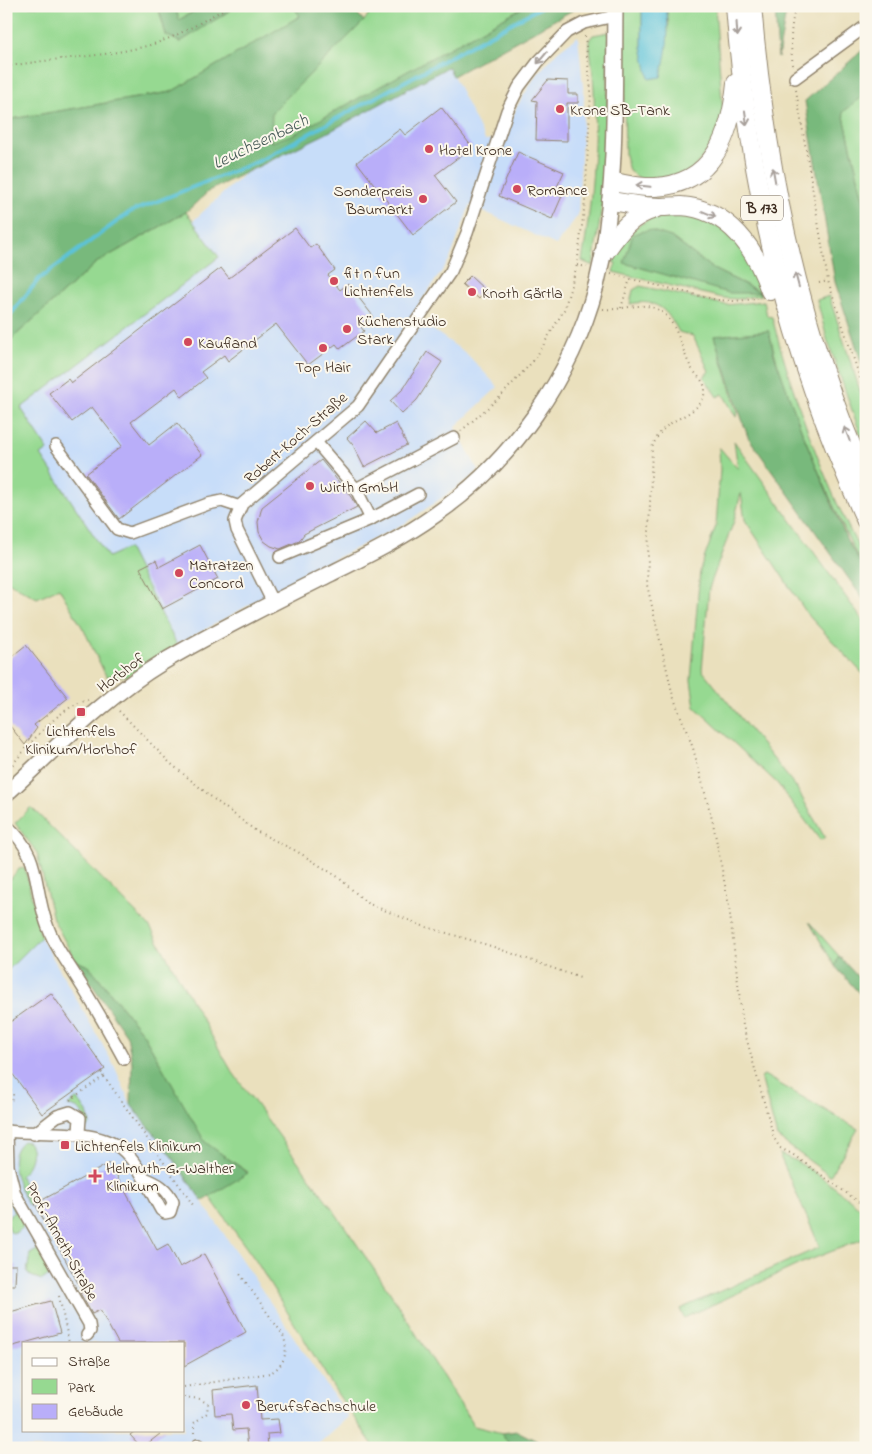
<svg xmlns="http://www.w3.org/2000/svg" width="872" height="1454" viewBox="0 0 872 1454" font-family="'Indie Flower',sans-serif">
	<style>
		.built { fill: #c7ddf9; fill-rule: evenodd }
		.green { fill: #96d991; stroke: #688258; fill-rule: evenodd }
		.forest { fill: #78b97b; stroke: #5a724c }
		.water { fill: #5cc3d9; stroke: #4c767c }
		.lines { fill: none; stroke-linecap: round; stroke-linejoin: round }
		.stream { stroke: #5cc3d9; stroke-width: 4 }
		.building { fill: #b9aef9 }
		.minor-casing { stroke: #92856e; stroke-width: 14 }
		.major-casing { stroke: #92856e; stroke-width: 18 }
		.highway-casing { stroke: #92856e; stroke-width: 20 }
		.path { stroke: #92856e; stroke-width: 2; stroke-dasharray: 1 4; stroke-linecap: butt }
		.minor { stroke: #fff; stroke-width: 11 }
		.major { stroke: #fff; stroke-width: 15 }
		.highway { stroke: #fff; stroke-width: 18 }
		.major-bridge-casing { stroke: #92856e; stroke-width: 18; stroke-linecap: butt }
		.major-bridge { stroke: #fff; stroke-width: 15 }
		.oneway { stroke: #a79f9a }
		.poi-dot { fill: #d1495b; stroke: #fbf7ec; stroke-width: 2 }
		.labels { text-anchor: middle; stroke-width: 4; stroke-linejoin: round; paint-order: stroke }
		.shield { fill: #fbf7ec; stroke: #75685c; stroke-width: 1 }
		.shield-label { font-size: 15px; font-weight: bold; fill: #3b2a1e }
		.poi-label { font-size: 16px; fill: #3b2a1e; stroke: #fbf7ec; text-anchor: start }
		.street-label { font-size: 16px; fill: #3b2a1e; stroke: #fbf7ec }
		.water-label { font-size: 18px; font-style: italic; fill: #455856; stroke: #fbf7ec }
	</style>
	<rect width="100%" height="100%" fill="#fbf7ec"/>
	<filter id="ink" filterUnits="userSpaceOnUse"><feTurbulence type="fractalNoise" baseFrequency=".02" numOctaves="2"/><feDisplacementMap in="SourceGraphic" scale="10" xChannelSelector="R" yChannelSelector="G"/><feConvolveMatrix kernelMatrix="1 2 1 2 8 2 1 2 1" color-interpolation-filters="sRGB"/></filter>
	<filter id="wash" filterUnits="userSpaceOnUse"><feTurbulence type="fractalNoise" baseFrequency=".0096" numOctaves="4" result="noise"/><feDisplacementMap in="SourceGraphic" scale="20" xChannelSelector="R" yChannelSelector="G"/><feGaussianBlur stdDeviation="1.12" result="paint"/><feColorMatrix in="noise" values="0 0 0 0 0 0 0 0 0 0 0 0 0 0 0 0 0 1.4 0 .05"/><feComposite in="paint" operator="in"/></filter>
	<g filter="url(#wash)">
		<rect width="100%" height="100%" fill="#eae0bd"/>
		<!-- built -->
		<g class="built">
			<path d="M578,36L584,97L578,215L556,245L470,205L450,259L412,315L467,354L498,387L455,427L478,470L472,477L404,524L318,567L177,645L128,549L108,557L41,455L48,450L21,408L219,257L193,221L244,174L325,134L449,67L485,140L505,139L516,108L535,77L557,52Z"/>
			<path d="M41,937L114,1065L131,1105L167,1150L348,1417L314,1448H6V972ZM24,1343H184V1430H24Z"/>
		</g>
		<!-- green -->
		<g class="green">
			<path d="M6,6H158L166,35L180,42L237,6H293L301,16L171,92L6,120Z"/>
			<path d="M175,6H203L179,20Z"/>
			<path d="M374,6H525L294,135L271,142V112L364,21Z"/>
			<path d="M623,6H642V47L650,79L669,24L666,6H715L722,102L726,112L721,135L690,172L643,181L629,171L625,155Z"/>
			<path d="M609,32L606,161L602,206L593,266L582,261C592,205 596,146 594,89C593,73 591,56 589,40L593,35Z"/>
			<path d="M866,94V212L843,112Z"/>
			<path d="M186,212L219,257L21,408L48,450L41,455L108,557L128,548L177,645L127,676H106L85,632L59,588L37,598L6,581V344L96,263Z"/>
			<path d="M671,213C700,214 729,227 745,251C754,263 757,281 762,295L737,299L723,298L613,272L616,263L613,262C627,232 637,220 671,213ZM633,234L671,237L713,269L761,292Z"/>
			<path d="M640,286L726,305L764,301L767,316L772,317C793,397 826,489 866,561V573C847,538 832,502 816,465C798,422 779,377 769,331L714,336L738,413L736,417L723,394L717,397L704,377L709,371L693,336L679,332C667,310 657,298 630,304L633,290Z"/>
			<path d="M829,296L866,409V450L827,339L817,300Z"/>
			<path d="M734,441L866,625V677L808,615L745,520L741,493L734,521L709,588L702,670L796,787L825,838L820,840L777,783L695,707L691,680L700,570L716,526L720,470L719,447L738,469Z"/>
			<path d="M31,807L150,927L231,1070L332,1208L389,1291L474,1426L502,1433L511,1448H375L337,1393L256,1261L209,1196L248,1172L205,1143L144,1035L90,967L75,960L53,919L37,853L15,823Z"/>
			<path d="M25,868L41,937L6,972V884L19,869Z"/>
			<path d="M809,922L839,956L835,966Z"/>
			<path d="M764,1075L858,1129L830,1176L777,1137L761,1077Z"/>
			<path d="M77,1098L87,1112L90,1124L87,1128C83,1116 84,1108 68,1106Z"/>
			<path d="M23,1141L28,1142C36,1153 29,1168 20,1176L34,1201L28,1205C19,1186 3,1157 23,1141Z"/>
			<path d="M779,1154C811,1165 839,1192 866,1212V1238L802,1263L684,1318L680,1309L820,1247Z"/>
			<path d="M6,1186L24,1222L22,1228L15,1233L10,1232L6,1219L14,1212L6,1194Z"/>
			<path d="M39,1249L52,1273L42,1280L31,1276L27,1272L30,1254Z"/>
		</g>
		<!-- forest -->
		<g class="forest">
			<path d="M158,6H175L179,20L203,6H237L180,42L166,35Z"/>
			<path d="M293,6H351L364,21L272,112L271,142L294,134L525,6H580L453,76L448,67L325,134L210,190L186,212L96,263L6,344V120L171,92L300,16Z"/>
			<path d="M775,6H787L778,58Z"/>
			<path d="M866,47V94L843,112L866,212V376L835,282L805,101Z"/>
			<path d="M649,230L671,237L713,269L762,293H729L624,263L633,234Z"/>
			<path d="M769,331L774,354L802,432L847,540L866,573V603L748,437L714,336Z"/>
			<path d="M839,956L866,986V1001L835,966Z"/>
			<path d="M75,960L90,967L144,1035L205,1142L248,1173L202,1201L167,1150L131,1105L132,1062L127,1036Z"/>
			<path d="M517,1431L551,1448H511L502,1433Z"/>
		</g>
		<!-- water -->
		<path class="water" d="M642,6H666C670,32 667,53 661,77L649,79L642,47Z"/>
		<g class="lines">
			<!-- stream -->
			<path class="stream" d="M6,320L39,279L130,212L259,161L543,6"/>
		</g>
		<g id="blocks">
			<!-- building -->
			<g class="building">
				<path d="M548,80L568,81V94H578V103H567V141L536,140L537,101L532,100Z"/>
				<path d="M441,107L472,147L435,175L456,202L413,235L357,162L400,129L405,135Z"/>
				<path d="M518,152L564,172L554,193L562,196L552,219L499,196Z"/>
				<path d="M295,228L310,248L316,244L335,270L328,275L340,290L348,284L373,316L360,326L364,331L340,349L336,344L308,365L276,324L228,361L224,355L201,372L206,378L182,397L176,388L131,422L149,445L177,423L202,455L119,519L86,474L122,446L92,407L72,422L49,393L68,379L71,383L221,268L229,278Z"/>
				<path d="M470,276L486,291L479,299L462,284Z"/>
				<path d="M427,352L442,362L417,400L402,414L390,401L402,390Z"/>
				<path d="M366,421L377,433L396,423L407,445L364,467L353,445L347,438Z"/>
				<path d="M321,460L351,497L357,507L304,534L299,541L280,549L271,546L264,541L259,532L258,522L262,507Z"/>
				<path d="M200,545L218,579L162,609L140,568L156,560L159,567Z"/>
				<path d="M26,645L68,698L34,725L37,728L25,745L6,721V661Z"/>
				<path d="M51,993L105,1069L42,1114L6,1065V1025Z"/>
				<path d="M110,1163L157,1250L168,1244L180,1267L204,1254L246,1332L184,1366V1343H118L100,1310L92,1314L80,1293L83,1292L35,1204Z"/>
				<path d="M6,1265H16L15,1285H6Z"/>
				<path d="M51,1301L60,1333L6,1348V1313Z"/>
				<path d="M257,1385L260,1420L278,1419L280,1433L267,1434L268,1448H248L246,1429L233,1430L231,1414L215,1415L213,1390Z"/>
				<path d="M136,1430H165L142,1448L130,1435Z"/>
			</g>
		</g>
	</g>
	<g filter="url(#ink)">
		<use href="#blocks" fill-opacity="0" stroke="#92856e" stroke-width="1"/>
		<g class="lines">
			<defs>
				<g id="minor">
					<path d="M795,78L866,26"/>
					<path d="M316,442L356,489L454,438"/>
					<path d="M56,446L117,529L130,533L208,504L222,501L240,507"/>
					<path d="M356,489L371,519"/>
					<path d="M280,557L371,519L418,494"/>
					<path d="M273,603L237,530L235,521L242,504L358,406L451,271L467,233L507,111L519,87L538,62L567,32L584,23L615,16"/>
					<path d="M6,825C41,855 33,883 46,922C53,944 68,963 80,983C96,1008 110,1033 124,1059"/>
					<path d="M6,1131C41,1135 100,1127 125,1152C141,1168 150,1191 161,1210L165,1213L170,1212L173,1202C167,1188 157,1183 144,1178"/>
					<path d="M7,1131L8,1166L15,1194L89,1324L90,1331L87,1335"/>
					<path d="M34,1134L57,1116L70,1112L80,1118L79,1132L75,1135"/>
					<path d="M197,1448L198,1445"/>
				</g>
				<g id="major">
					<path d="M603,254C617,171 614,90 615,6"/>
					<path d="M6,794C56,748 105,697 163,662C217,630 274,602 330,574C366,556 403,538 435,515C512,462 572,377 596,286"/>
				</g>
				<g id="highway">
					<path d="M735,6C749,191 789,353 866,521"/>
					<path d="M752,6C766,169 799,330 866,479"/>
					<path d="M613,182C626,184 641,188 655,187C714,184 731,134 736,83"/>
					<path d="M611,201C628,204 644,207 661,207C668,207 674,206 681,206C729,209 756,249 770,291"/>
					<path d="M603,255C618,234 629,216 655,209"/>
				</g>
			</defs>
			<!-- minor casing -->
			<use href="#minor" class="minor-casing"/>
			<!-- major casing -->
			<use href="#major" class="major-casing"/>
			<!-- highway casing -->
			<use href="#highway" class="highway-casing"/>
			<!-- path -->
			<g class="path">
				<path d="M585,36L591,91L585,202L577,265L587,267"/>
				<path d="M793,65C790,45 790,26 796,6"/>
				<path d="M6,67C54,57 103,58 150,45C178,37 203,21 229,6"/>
				<path d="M796,90L828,281L866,396"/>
				<path d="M611,274L717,300L733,301L758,299"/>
				<path d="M819,283L828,281"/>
				<path d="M621,308L630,279"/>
				<path d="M603,309C619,311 636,303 652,307C678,315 680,350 692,369C697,376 703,380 705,388C705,392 704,396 703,399C690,421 664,415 652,448L647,585L673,696L693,748L713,823L729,906L743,1026L774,1138L780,1148L792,1154L866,1207"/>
				<path d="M461,431L499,398L535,359L564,310L577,265"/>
				<path d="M119,711L170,763L215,800L256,831L298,852L338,877L367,903L423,926L491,946L583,979"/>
				<path d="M6,772C27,748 57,707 88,700"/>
				<path d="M104,1076L193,1205"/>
				<path d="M6,1081L13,1095L11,1102L6,1104"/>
				<path d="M70,1100L104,1076L101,1072"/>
				<path d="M6,1216L9,1214L10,1207"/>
				<path d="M59,1296L69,1343"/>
				<path d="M184,1387L270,1373C285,1366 289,1350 283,1335L240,1274"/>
				<path d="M184,1397L200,1399L208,1404L207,1413L194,1423V1433"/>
			</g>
			<!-- minor -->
			<use href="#minor" class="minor"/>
			<!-- major -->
			<use href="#major" class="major"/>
			<!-- highway -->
			<use href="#highway" class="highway"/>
			<defs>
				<path id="major-bridge" d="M596,286L603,255"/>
			</defs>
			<!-- major-bridge casing -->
			<use href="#major-bridge" class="major-bridge-casing"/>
			<!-- major-bridge -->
			<use href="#major-bridge" class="major-bridge"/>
		</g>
		<!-- one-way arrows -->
		<defs><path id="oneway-shaft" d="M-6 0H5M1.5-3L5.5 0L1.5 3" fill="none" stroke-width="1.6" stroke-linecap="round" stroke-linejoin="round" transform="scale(1.25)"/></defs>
		<g class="oneway">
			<use href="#oneway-shaft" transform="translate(737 29) rotate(86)"/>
			<use href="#oneway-shaft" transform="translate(542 58) rotate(130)"/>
			<use href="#oneway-shaft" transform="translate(746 118) rotate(82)"/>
			<use href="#oneway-shaft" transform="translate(774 175) rotate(-100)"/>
			<use href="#oneway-shaft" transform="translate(643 186) rotate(-174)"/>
			<use href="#oneway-shaft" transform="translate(709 214) rotate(23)"/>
			<use href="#oneway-shaft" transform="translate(797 280) rotate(-105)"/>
			<use href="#oneway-shaft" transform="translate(847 434) rotate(-111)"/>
		</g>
	</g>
	<!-- markers -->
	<g class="poi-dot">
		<circle cx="560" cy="109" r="5"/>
		<circle cx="429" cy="149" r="5"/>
		<circle cx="517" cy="189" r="5"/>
		<circle cx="423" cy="199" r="5"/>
		<circle cx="334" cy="281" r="5"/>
		<circle cx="472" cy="292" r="5"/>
		<circle cx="347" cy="329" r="5"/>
		<circle cx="188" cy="342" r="5"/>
		<circle cx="323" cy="348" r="5"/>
		<circle cx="310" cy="486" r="5"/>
		<circle cx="179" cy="573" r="5"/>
		<rect x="76" y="707" width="10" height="10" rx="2.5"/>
		<rect x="60" y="1140" width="10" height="10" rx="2.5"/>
		<path d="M92.5 1168.5h5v5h5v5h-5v5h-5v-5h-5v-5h5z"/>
		<circle cx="246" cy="1405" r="5"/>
	</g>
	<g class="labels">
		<!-- shield labels -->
		<rect class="shield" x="741" y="195.5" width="42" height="25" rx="4"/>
		<g class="shield-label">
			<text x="762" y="213">B 173</text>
		</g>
		<!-- poi labels -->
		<g class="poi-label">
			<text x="570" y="115">Krone SB-Tank</text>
			<text x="439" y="155">Hotel Krone</text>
			<text x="527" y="195">Romance</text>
			<text x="413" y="196" text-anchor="end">Sonderpreis<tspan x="413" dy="18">Baumarkt</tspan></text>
			<text x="344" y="278">fit n fun<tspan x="344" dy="18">Lichtenfels</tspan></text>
			<text x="482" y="298">Knoth Gärtla</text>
			<text x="357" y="326">Küchenstudio<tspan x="357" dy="18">Stark</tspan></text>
			<text x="198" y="348">Kaufland</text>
			<text x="323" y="372" text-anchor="middle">Top Hair</text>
			<text x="320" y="492">Wirth GmbH</text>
			<text x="189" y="570">Matratzen<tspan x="189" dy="18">Concord</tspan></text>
			<text x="81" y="736" text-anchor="middle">Lichtenfels<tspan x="81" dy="18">Klinikum/Horbhof</tspan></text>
			<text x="75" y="1151">Lichtenfels Klinikum</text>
			<text x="106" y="1173">Helmuth-G.-Walther<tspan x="106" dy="18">Klinikum</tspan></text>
			<text x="256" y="1411">Berufsfachschule</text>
		</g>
		<!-- street labels -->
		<g class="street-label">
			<text transform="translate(295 437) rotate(-41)" y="6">Robert-Koch-Straße</text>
			<text transform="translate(120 672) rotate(-37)" y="6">Horbhof</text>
			<text transform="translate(63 1241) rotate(61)" y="6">Prof.-Arneth-Straße</text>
		</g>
		<!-- water labels -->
		<g class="water-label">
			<text transform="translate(260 141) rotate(-26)" y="6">Leuchsenbach</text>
		</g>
	</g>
	<!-- margin -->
	<rect width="872" height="1454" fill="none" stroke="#fbf7ec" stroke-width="25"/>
	<!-- legend -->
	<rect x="22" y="1342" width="162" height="90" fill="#fbf7ec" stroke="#aea59a"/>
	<rect x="32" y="1358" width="25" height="8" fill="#ffffff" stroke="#aea59a"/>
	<text x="68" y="1366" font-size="15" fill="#3b2a1e">Straße</text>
	<rect x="32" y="1379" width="25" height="15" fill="#96d991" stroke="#aea59a"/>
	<text x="68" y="1392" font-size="15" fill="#3b2a1e">Park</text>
	<rect x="32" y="1404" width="25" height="15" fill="#b9aef9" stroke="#aea59a"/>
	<text x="68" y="1416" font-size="15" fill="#3b2a1e">Gebäude</text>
</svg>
